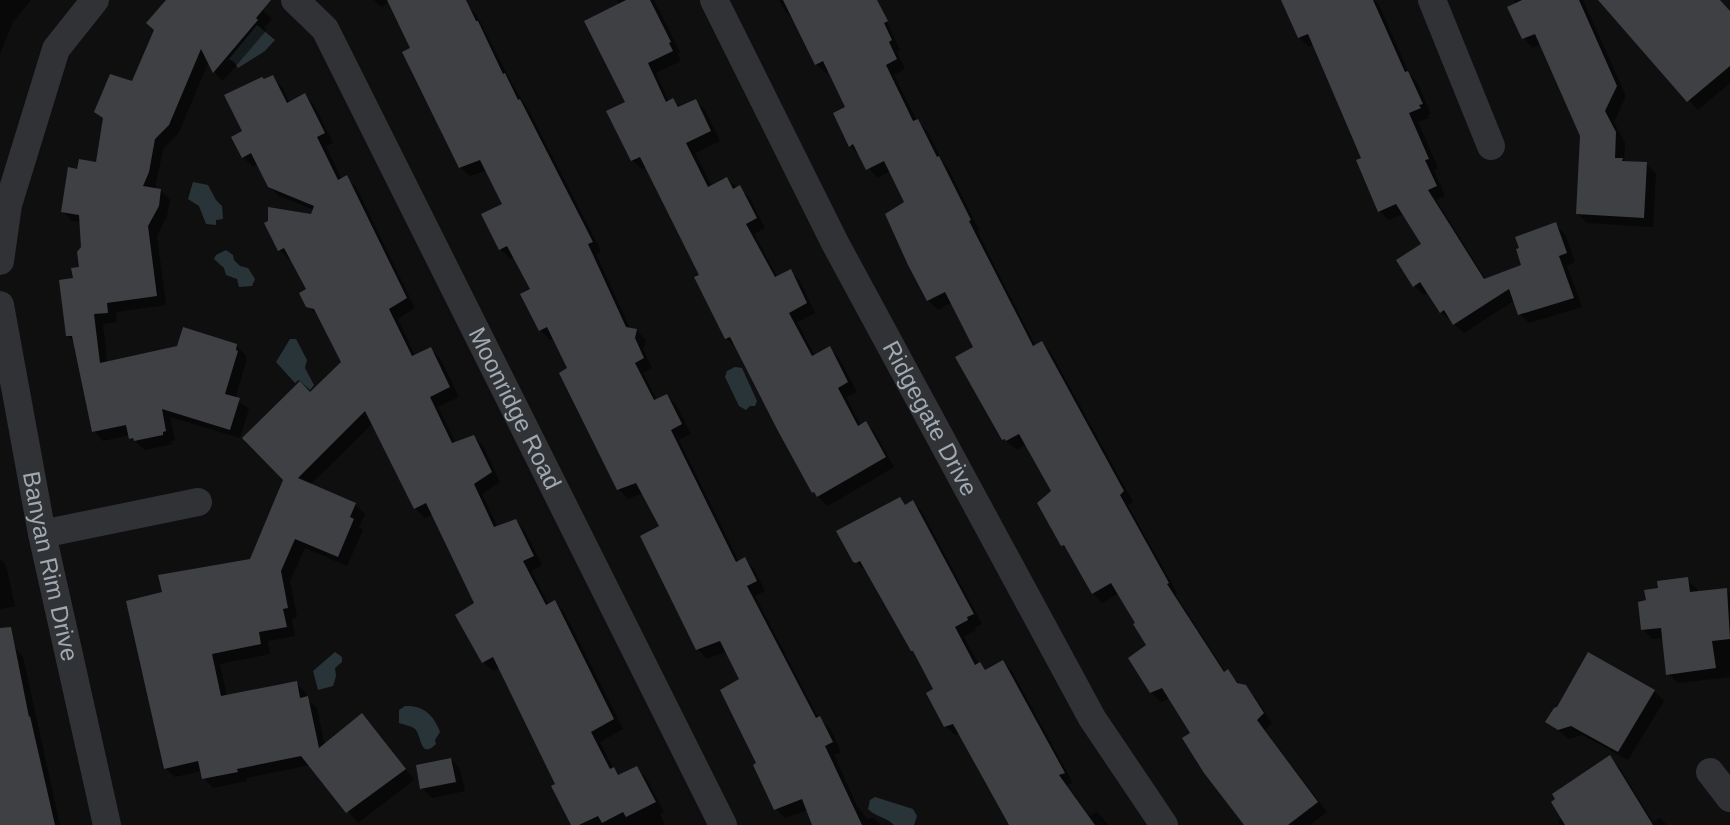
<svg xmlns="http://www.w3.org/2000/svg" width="1730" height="825" viewBox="0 0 1730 825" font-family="Arial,sans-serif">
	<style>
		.water { fill: #293438 }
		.shadow { fill: #0007 }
		.building { fill: #3e4043 }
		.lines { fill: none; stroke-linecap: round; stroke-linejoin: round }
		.minor { stroke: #303235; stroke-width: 28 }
		.labels { text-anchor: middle; stroke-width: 5; stroke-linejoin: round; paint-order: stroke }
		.street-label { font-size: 24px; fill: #a0a9b1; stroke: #0a0a0b }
	</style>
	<rect width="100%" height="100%" fill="#0f0f10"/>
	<!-- water -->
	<g class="water">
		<path d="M257,25L275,40L265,51L238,68L234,62L229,59Z"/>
		<path d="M193,182L208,185L216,200L222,206L223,219L216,220V225L206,224L199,206L188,199Z"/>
		<path d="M226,250L233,255L234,260L240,266L248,268L255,279L252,286L239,287L237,279L226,275L224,268L214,259L216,255Z"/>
		<path d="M290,339H296L307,360L305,368L314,385L310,390L299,380L295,383L276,362Z"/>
		<path d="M735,367L742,368L757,401L755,406H750L746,410L739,406L725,377L727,371Z"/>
		<path d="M335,652L342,657V662L335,668L336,676L333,686L318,690L313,671Z"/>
		<path d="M405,706C423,705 434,715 440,732L435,740L436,744C420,760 422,736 415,729C412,726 404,725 399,723V710Z"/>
		<path d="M875,797L913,809L917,816L914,825H894C886,817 876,817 868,809L870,800Z"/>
	</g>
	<!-- shadow -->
	<g class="shadow">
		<path d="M0,0H31L13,22L0,54Z"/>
		<path d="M168,0H251L272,19L264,28L266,31L223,81L214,72L209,61L178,134L163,149L155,189L160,190L170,200L167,216L157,236L166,305L116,312L117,322L103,324L107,363L237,346L246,356V362L235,399L249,409L240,438L170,417L175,440L171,441L172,444L145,450L131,438L130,435L103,441L94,431L75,343L68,336L75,279L81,268V222L72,221L63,211L98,164L105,120L96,111L133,83Z"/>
		<path d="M374,0H392L381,7Z"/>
		<path d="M442,0H462L476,14L510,80L529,111L601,251L596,254L631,330H636L646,340L643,349L652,368L643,373L657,400L667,396L676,405L691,434L679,440L739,562L745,559L754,569L765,591L755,596L819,719L830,728L841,752L834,755L857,806L867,819L874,818L881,825H814L808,810L785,818L776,809L758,764L742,679L727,651L707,659L698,649L661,527L643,493L628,499L619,489L554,337L550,340L540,330L532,290L514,256L510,259L500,249L505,204L487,170L470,176L460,167L412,49Z"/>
		<path d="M617,0H654L680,52L677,53L681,61L656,73L669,102L673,100L681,108L695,101L705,110L720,141L695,153L712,187L727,179L749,197L765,228L754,234L778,278L790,271L800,281L815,313L797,322L815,356L830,348L839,358L857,392L846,397L861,426L866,424L875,433L894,467L828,506L813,492L736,348L726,338L701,276L647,167L642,169L632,160L619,5Z"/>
		<path d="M779,0H857L886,20L900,50L897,52L905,69L894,75L917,121L927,131L943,162L948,168L979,230L977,231L1036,347L1042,344L1051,353L1133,502L1128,505L1177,593L1175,594L1226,673L1228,672L1240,685L1245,687L1255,697L1272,723L1265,730L1327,812L1310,825H1246L1170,698L1161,702L1151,692L1148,646L1137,624L1119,593L1102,603L1093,593L1070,553L1063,545L1053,492L1026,444L1017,450L1004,439L975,347L952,302L938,310L928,300L907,202L891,171L877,178L851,146L848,108L830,71L826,73L816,64L794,20L784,10Z"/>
		<path d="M1290,0H1375L1379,5L1410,75L1417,82L1431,114L1427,115L1429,118L1418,122L1438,168L1434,170L1445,196L1436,200L1486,280L1524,266L1555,224L1565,234L1575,262L1567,266L1582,307L1529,323L1520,314L1515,300L1464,333L1441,312L1429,292L1424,295L1414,286L1424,245L1404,214L1389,220L1379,211L1363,159L1315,44L1309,47L1299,37L1284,3Z"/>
		<path d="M1514,0H1583L1626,96L1614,122L1625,143L1624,163L1646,164L1656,174L1653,227L1587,223L1578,214L1582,136L1541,44L1533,48L1524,38Z"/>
		<path d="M1601,0H1720L1730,12V83L1698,110Z"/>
		<path d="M272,77L282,87L290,103L305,95L314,105L333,143L326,146L342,180L346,178L356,187L415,308L398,319L415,356L431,349L440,358L459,397L438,407L456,444L474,437L483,446L500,482L482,494L498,528L516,521L525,531L542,565L531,571L549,605L555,602L564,612L623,729L600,742L613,768L621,776L637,768L646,778L664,812L660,814L665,825H573L558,785L500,668L493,671L483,662L477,604L433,514L425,518L415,508L373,423L310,485L355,505L365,514L359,527L363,530L347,566L305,548L290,581L297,617L292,619L295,636L268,641L270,654L220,664L227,697L296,683L306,693L307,699L317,708L325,746L372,725L414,780L358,823L310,765L246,778L247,781L213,788L204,778L202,771L175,777L165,768L164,594L251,561L286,480L310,394L343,362L318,316L308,306V290L291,258L289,259L279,250L313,216L314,210L279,196L269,186L258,164L253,167L243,157L245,132L264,81Z"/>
		<path d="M899,499L906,506L913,502L922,512L982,624L975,627L976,630L964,637L979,665L987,671L1003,662L1012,671L1073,783L1067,785L1090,816L1097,812L1109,825H1013L960,734L955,735L945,726L935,690L917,655L867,572L855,561Z"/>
		<path d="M0,559L6,565L15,606L0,609Z"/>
		<path d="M1687,579L1697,589V593L1726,590L1730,594V677L1678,683L1668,674L1663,638L1652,639L1643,629L1648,602Z"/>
		<path d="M14,647L23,657L60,825H0V648Z"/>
		<path d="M1589,655L1654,691L1664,701L1628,760L1582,735L1569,739L1547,722L1559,708Z"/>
		<path d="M1609,757L1619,767L1653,822L1660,818L1667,825H1560L1558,821L1563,818Z"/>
		<path d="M451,759L460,769L465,791L432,798L422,788Z"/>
	</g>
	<!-- building -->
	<g class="building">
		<path d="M166,0H271L256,18L258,20L213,73L201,49L169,125L155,139L149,172L143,186L161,189L159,206L148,226L157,296L107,303L108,313L94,314L100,363L177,346L183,327L237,344L236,350L238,351L225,394L240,398L230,430L162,409L166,431L163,432V435L134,441L133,438L129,439L126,425L92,432L72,336H66L59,280L73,278L71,268L79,267L77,252L81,247L79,215L61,212L68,167L77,169L79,159L96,162L103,118L94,112L110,74L132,81L154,30L146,23Z"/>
		<path d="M387,0H466L476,21H478L503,74L505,73L518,100L520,99L593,242L588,244L626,327L637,329L635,338L644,358L635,363L654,400L667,394L682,424L671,430L736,562L745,557L757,581L747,586L816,718L820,716L833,742L825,746L862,825H812L802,799L774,810L753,765L756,763L720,690L739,679L720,641L696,650L640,536L659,526L636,483L617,490L559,373L567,368L547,327L539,331L520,294L530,289L507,246L499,250L481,214L502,204L480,160L459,168L402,52L410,48Z"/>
		<path d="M626,0H650L671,42L669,43L673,51L648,63L666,102L673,98L678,107L696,99L711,131L686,143L708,187L727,177L733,189L740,185L757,218L746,224L775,277L791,269L807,303L789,313L812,356L830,346L848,382L838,388L858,426L866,421L886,457L817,497L814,492L812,493L778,431L730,337L725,339L694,277L699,275L640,157L631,161L606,111L625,102L584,21Z"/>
		<path d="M783,0H877L888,21L884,23L892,40L889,42L897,59L886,65L913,121L918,119L937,157L939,156L971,220L969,221L1033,346L1042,341L1124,491L1120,495L1169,583L1167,584L1224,672L1228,669L1237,683L1246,685L1264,713L1257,720L1318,802L1288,825H1244L1204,773L1182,738L1190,733L1162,688L1150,693L1128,658L1146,645L1133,624L1135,623L1111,583L1092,594L1064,545L1061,546L1037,503L1051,491L1019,434L1006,441L1005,439L1002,440L955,357L973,347L945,292L927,301L908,265L885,214L904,202L884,161L866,170L853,144L849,147L833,113L845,107L823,61L815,65Z"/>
		<path d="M1281,0H1373L1405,72L1408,71L1423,104L1419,105L1421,108L1409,113L1429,159L1425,160L1437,186L1428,190L1484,279L1521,265L1516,249L1519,248L1515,237L1556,222L1567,253L1559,256L1574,298L1518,315L1509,289L1453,325L1444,310L1440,313L1420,282L1413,287L1396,260L1421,244L1396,204L1378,212L1356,160L1361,158L1308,34L1298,38Z"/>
		<path d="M1522,0H1579L1617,86L1605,111L1616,132L1615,158H1623L1622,161L1647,162L1644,218L1576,214L1580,136L1535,34L1522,39L1507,7Z"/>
		<path d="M1598,0H1720L1730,11V66L1687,102Z"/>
		<path d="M273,75L287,103L305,93L325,133L317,137L338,180L347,175L407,298L389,309L412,356L431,347L450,387L430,397L452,443L474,435L492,472L474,484L494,527L516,519L534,556L523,561L546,605L555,600L614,719L591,732L610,769L614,767L618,775L637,766L656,802L626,817L623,812L602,823L598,816L579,825H571L551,786L555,784L493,657L482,663L455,615L474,603L426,503L414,509L365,411L298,478L356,503L350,517L354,519L338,557L295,539L281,571L288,608L283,609L287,627L259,632L261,644L212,654L221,696L297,681L300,698L308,696L319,748L362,713L406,769L346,813L301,756L237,769L238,772L202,779L198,761L164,769L126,601L162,592L158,575L250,559L283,480L242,438L300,381L310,392L341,362L314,309L306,307L299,293L306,289L284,248L278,251L264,223L268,221V207L311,214L314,206L268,187L251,153L242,158L231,137L242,131L224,95L262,77L264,79Z"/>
		<path d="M900,497L905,505L913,500L974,614L967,617L968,620L955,627L975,665L980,662L985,670L1003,660L1065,773L1059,775L1095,825H1009L953,724L944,727L926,693L933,689L913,651H911L860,561L856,563L853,562L836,531Z"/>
		<path d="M1688,577L1690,592L1727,588L1730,639L1712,641L1716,668L1666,675L1661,628L1641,630L1638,602L1646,600L1644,590L1658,588L1657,581Z"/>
		<path d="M11,627L29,717L30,716L55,825H0V628Z"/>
		<path d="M1588,652L1655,690L1618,752L1571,726L1558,730L1545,722L1554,708L1557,707Z"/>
		<path d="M1610,755L1653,825H1565L1551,802L1555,799L1552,794Z"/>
		<path d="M451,758L456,782L420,789L416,765Z"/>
	</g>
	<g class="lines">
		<!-- minor -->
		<g class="minor">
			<path id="s1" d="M295,0L325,29L723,825"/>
			<path id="s2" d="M714,0L835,243L1092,718L1164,825"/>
			<path d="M1432,0L1491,146"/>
			<path d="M0,261L8,205L56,49L95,0"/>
			<path id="s3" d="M0,305L42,534L107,825"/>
			<path d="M42,534L198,502"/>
			<path d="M1710,772L1730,798"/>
		</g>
	</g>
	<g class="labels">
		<!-- street labels -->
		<g class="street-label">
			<text dy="8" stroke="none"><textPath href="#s1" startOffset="466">Moonridge Road</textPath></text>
			<text dy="8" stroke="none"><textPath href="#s2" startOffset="471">Ridgegate Drive</textPath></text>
			<text dy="8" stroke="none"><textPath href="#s3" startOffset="266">Banyan Rim Drive</textPath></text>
		</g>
	</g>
</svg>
